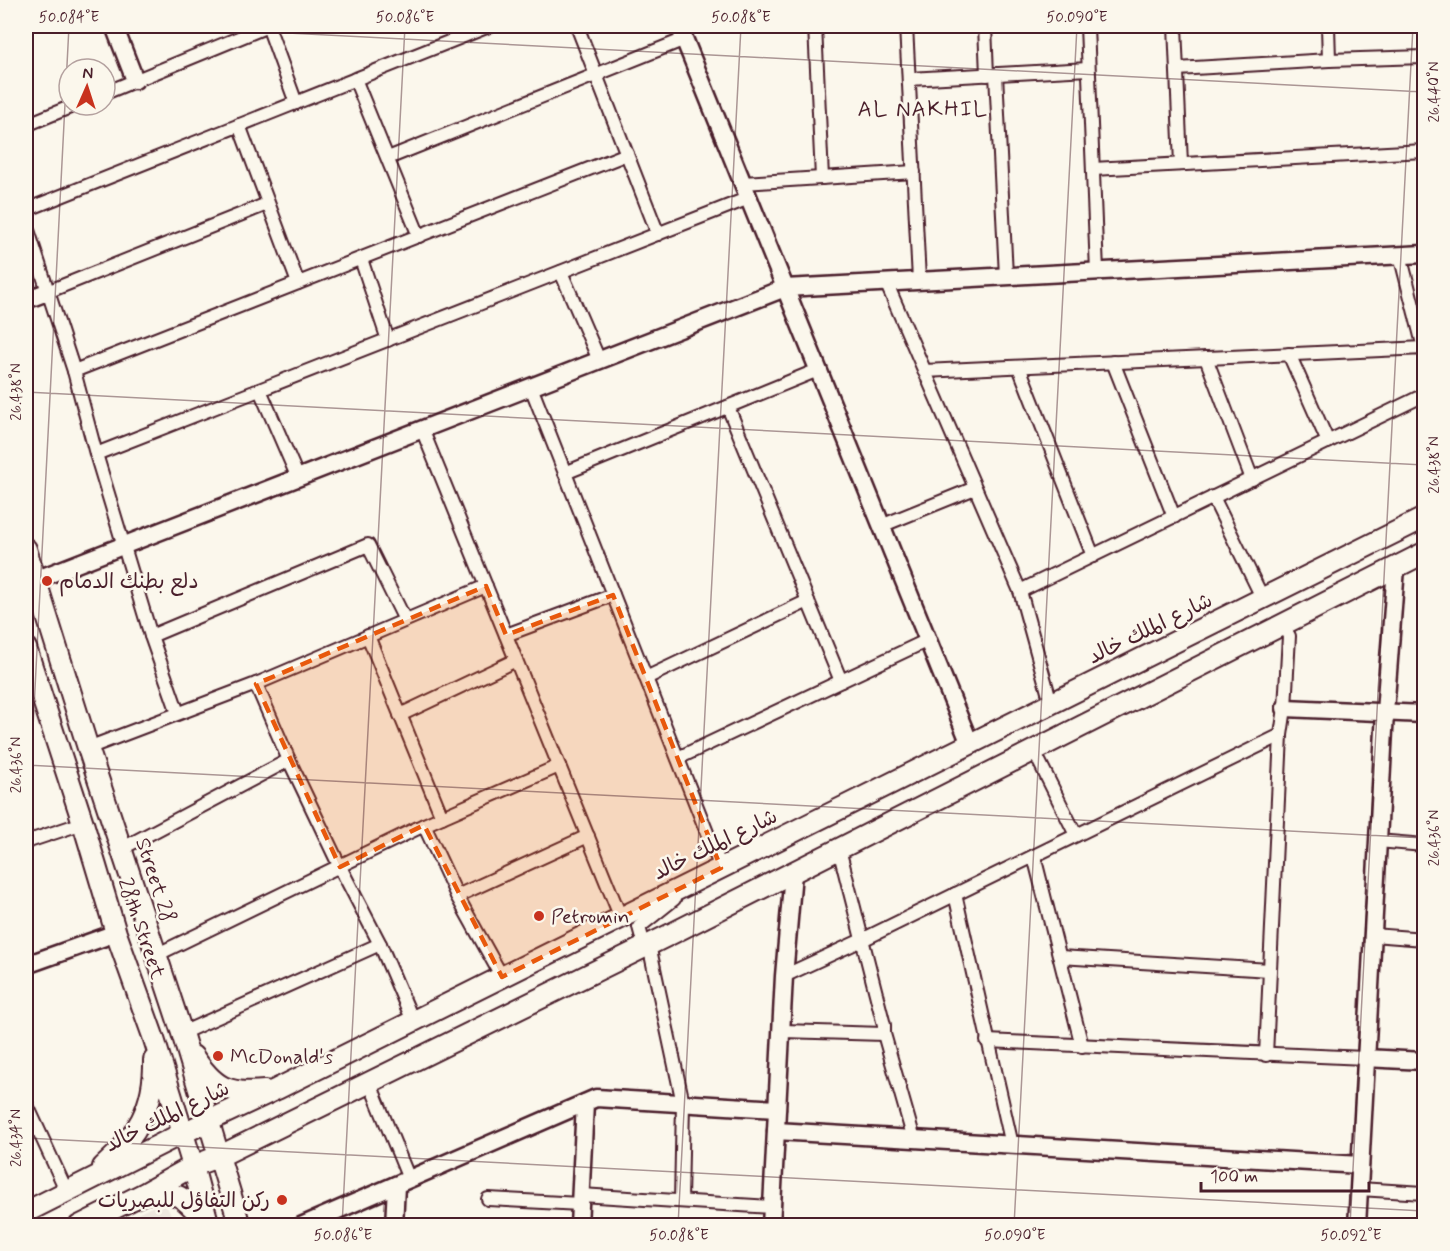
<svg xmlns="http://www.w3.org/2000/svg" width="1450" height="1251" viewBox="0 0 1450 1251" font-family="Mynerve,'Playpen Sans Arabic',sans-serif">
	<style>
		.built { fill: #eee7de }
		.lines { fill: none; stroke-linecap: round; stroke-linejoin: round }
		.street-casing { stroke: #4a1f2b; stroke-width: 16 }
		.secondary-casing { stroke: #4a1f2b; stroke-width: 21 }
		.primary-casing { stroke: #4a1f2b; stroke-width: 24 }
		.street { stroke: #fbf7ec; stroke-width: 12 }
		.secondary { stroke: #fbf7ec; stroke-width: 16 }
		.primary { stroke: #fbf7ec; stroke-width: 20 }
		.marked { fill: #e8590c; fill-opacity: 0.2; stroke: #e8590c; stroke-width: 4.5; stroke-dasharray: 12 8; stroke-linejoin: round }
		.ticks { fill: none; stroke: #4a1f2b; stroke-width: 1.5; stroke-opacity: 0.45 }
		.poi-dot { fill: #c8321e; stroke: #fbf7ec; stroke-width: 2 }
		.labels { text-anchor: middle; stroke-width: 5; stroke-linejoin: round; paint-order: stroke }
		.poi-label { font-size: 21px; fill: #4a1f2b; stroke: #fbf7ec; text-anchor: start }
		.street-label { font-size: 21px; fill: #4a1f2b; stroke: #fbf7ec }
		.neighbourhood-label { font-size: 22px; letter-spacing: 1.5px; fill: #4a1f2b; stroke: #fbf7ec }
		.neatline { fill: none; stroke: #4a1f2b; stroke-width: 2 }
		.ticks-label { font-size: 15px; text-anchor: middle; fill: #4a1f2b }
	</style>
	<rect width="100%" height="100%" fill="#fbf7ec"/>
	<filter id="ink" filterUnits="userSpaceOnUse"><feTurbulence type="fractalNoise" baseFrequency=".0167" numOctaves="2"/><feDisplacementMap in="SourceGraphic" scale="12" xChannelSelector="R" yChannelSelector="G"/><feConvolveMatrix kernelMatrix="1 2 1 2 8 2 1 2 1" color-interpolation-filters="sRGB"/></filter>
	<g filter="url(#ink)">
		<!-- built -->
		<path class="built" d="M164,1201L176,1225L113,1226Z"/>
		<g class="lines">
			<defs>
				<g id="street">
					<path d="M268,26L296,103"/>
					<path d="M577,26L658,234"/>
					<path d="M815,26L822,178"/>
					<path d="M906,26L919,280"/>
					<path d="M985,26L987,75"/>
					<path d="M1087,26L1097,271"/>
					<path d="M1175,26L1181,164"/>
					<path d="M1329,60L1424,57"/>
					<path d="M1177,69L1329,60L1328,26"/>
					<path d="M996,74L1006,276"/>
					<path d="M355,79L419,236"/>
					<path d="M909,79L1088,69"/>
					<path d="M105,93L268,26"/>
					<path d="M26,125L75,105"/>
					<path d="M239,125L298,283"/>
					<path d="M388,158L685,39"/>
					<path d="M1093,169L1424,151"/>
					<path d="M743,183L914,172"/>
					<path d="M26,210L489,26"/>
					<path d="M26,224L74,371L96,454L151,636L178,713"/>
					<path d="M1400,255L1424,348"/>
					<path d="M361,259L388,340"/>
					<path d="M561,272L599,360"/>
					<path d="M886,282L1020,591L1051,703"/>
					<path d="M47,292L267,204"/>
					<path d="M1289,354L1328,442"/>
					<path d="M1206,358L1252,479"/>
					<path d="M1113,362L1174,517"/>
					<path d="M1019,367L1093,556"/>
					<path d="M74,371L627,154"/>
					<path d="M924,371L1424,348V351"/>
					<path d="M531,387L721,868"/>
					<path d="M260,390L298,478"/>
					<path d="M728,407L841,681"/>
					<path d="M422,429L621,918"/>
					<path d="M96,454L749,198"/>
					<path d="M565,473L818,370"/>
					<path d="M1213,497L1263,599"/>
					<path d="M881,526L975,488"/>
					<path d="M1020,591L1424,395"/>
					<path d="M506,635L613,595"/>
					<path d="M151,636L368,545L405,620"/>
					<path d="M368,636L442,817L424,825L457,896L502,977"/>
					<path d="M646,678L808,601"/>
					<path d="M256,684L289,760L340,867L380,944L413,1021"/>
					<path d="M400,715L516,660"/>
					<path d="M88,748L256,684L486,586"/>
					<path d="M1034,751L1076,835"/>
					<path d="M678,758L928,640"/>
					<path d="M442,817L559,766"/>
					<path d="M1378,841L1424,845"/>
					<path d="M26,842L83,823"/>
					<path d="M121,849L289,760"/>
					<path d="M839,849L884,1025V1034L914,1139"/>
					<path d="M1034,856L1082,1046"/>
					<path d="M955,894L1012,1145"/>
					<path d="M457,896L588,836"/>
					<path d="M674,899L639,927L642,938L649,945L683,1103L681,1201"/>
					<path d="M1373,935L1424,939"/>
					<path d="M156,955L424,825"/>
					<path d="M1060,957L1270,970"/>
					<path d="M784,976L862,940L1281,735L1285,708L1289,636L1283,626"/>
					<path d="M783,1031L884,1034"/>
					<path d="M182,1033L380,944"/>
					<path d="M987,1041L1365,1058"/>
					<path d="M1266,1055L1281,735"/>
					<path d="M369,1081L409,1179"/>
					<path d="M26,1103L67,1192"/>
					<path d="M1359,1189L1424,1193"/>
					<path d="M581,1195L772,1207"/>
					<path d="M488,1199L580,1204"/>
				</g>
				<g id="secondary">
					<path d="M114,26L135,80"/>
					<path d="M679,26L970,744"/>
					<path d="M26,300L47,292"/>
					<path d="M35,580L785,288L1424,254"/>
					<path d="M1285,708L1424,714"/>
					<path d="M26,965L116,933"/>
					<path d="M1365,1058L1424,1061"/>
					<path d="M776,1131L1360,1165"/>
					<path d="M301,1226L596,1098L777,1109"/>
					<path d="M394,1226L396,1185"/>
					<path d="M579,1226L585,1103"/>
					<path d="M771,1226L784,976L793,873"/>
					<path d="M1357,1226L1385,712L1396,568"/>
				</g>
				<g id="primary">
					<path d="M26,549L88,748L182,1033L240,1226"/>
					<path d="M26,648L83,823L116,933L154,1039L193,1166L209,1226"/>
					<path d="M193,1056C214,1087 227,1095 265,1091"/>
					<path d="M103,1167C137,1137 155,1106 154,1060"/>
					<path d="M148,1193C182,1191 184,1198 206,1222"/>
					<path d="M26,1212L183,1133L277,1089L1424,518"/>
					<path d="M79,1226L145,1193L193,1166L220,1156L673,933L1424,553"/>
				</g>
			</defs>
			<!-- street casing -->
			<use href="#street" class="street-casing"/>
			<!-- secondary casing -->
			<use href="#secondary" class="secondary-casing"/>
			<!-- primary casing -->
			<use href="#primary" class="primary-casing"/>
			<!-- street -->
			<use href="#street" class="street"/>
			<!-- secondary -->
			<use href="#secondary" class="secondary"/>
			<!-- primary -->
			<use href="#primary" class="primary"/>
		</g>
	</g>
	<!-- marked area -->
	<path class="marked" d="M486,586L506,635L613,595L721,868L502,977L424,825L340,867L256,684Z"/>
	<!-- ticks -->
	<path class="ticks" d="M154,26L1424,92M26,392L1424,465M26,765L1424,838M26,864L69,26M26,1138L1424,1211M342,1226L405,26M678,1226L741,26M1014,1226L1077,26M1350,1226L1413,26"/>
	<!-- markers -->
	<g class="poi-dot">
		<circle cx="47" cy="581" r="6"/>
		<circle cx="539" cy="916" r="6"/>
		<circle cx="218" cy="1056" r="6"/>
		<circle cx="282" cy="1200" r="6"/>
	</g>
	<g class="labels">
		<!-- poi labels -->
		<g class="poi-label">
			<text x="59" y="588">دلع بطنك الدمام</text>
			<text x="551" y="923">Petromin</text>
			<text x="230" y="1063">McDonald's</text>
			<text x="270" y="1207" text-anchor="end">ركن التفاؤل للبصريات</text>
		</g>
		<!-- street labels -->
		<g class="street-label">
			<text transform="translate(1150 628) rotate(-26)" y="7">شارع الملك خالد</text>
			<text transform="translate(715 844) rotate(-26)" y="7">شارع الملك خالد</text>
			<text transform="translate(156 880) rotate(72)" y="7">Street 28</text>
			<text transform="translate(142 928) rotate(71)" y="7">28th Street</text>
			<text transform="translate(167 1116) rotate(-26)" y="7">شارع الملك خالد</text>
		</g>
		<!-- neighbourhood labels -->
		<g class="neighbourhood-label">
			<text x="923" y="116">AL NAKHIL</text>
		</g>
	</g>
	<!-- margin -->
	<rect width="1450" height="1251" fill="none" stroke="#fbf7ec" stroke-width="66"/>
	<!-- north arrow -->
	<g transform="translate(87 87) rotate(3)"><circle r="28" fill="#fbf7ec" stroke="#b4a19f" stroke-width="1.5"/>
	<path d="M0-4.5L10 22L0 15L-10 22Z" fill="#c8321e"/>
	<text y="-9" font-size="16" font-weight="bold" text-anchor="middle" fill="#4a1f2b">N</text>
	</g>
	<!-- scale -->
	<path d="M1201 1182v9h168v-9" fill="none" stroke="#4a1f2b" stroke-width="3"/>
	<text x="1210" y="1182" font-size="18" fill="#4a1f2b" stroke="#fbf7ec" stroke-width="4.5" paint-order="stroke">100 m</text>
	<rect x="33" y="33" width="1384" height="1185" class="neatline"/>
	<g class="ticks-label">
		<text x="69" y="22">50.084°E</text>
		<text x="405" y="22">50.086°E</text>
		<text x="741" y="22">50.088°E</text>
		<text x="1077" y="22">50.090°E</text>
		<text transform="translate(1434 92) rotate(-90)" y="5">26.440°N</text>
		<text transform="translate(16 392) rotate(-90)" y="5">26.438°N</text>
		<text transform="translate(1434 465) rotate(-90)" y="5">26.438°N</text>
		<text transform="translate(16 765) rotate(-90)" y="5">26.436°N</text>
		<text transform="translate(1434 838) rotate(-90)" y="5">26.436°N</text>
		<text transform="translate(16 1138) rotate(-90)" y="5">26.434°N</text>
		<text x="343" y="1240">50.086°E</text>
		<text x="679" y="1240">50.088°E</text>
		<text x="1015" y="1240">50.090°E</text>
		<text x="1351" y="1240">50.092°E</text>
	</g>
</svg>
